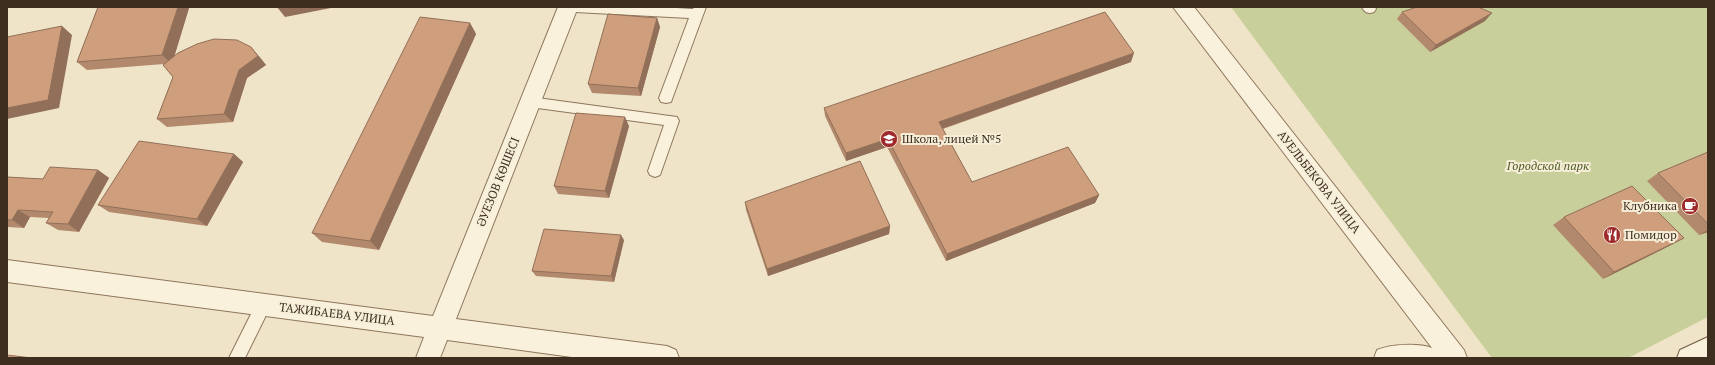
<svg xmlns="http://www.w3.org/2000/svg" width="1715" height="365" viewBox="0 0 1715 365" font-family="'PT Serif',serif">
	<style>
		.green { fill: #c9cf9b }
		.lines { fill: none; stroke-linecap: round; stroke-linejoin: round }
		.lane-casing { stroke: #8d765c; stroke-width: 2 }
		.street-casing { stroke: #8d765c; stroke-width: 2 }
		.secondary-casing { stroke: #6f573f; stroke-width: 2 }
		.lane { fill: #faf1dc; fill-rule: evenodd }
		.street { fill: #faf1dc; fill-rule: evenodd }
		.secondary { fill: #faf1dc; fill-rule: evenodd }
		.wall { fill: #b2896c }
		.shaded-wall { fill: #916f58 }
		.building { fill: #cf9f7d; stroke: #916f58 }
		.labels { text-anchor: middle; stroke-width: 4; stroke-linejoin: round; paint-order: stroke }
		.poi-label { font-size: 12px; fill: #3d2e20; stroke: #f7eed8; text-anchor: start }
		.park-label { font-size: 12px; font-style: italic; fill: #4d5a26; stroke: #f7eed8 }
		.street-label { font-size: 12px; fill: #3d2e20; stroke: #f7eed8 }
	</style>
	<rect width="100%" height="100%" fill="#f0e4c8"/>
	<!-- green -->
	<path class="green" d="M1231,7H1708V317L1628,358H1492Z"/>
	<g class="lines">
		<defs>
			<g id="lane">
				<path d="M569,7H660L693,9L694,7H706L671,102L666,103L661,102L659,98L689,18L575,12L571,10Z"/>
				<path d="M1362,7H1375L1376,9L1374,12C1368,14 1365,13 1362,7Z"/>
				<path d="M530,97L677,117L679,121L660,175L655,177L650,175L648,171L664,125L530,107L525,106L523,102L525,98Z"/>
				<path d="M263,298L268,300L271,305L245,358H229L258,300Z"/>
			</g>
			<g id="street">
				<path d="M558,7H578L456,319L667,346L676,350L679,358H579L447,340L440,358H416L424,337L7,282V260L433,316Z"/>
				<path d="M1173,7H1194L1464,350L1467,358H1374L1377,350C1391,344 1419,343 1432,348Z"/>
			</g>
			<path id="secondary" d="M1708,337V358H1677L1680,350Z"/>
		</defs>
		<!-- lane casing -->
		<use href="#lane" class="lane-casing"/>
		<!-- street casing -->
		<use href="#street" class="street-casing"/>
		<!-- secondary casing -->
		<use href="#secondary" class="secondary-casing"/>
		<!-- lane -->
		<use href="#lane" class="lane"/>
		<!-- street -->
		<use href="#street" class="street"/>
		<!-- secondary -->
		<use href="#secondary" class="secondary"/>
	</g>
	<!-- wall -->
	<g class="wall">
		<path d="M98,7H188L189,8L174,57L259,56L266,65L247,78L233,122L167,127L157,119L173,77L164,64L87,70L77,62Z"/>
		<path d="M1402,12L1485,21L1430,52L1397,19Z"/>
		<path d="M657,18L660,27L641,96L592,93L588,84Z"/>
		<path d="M470,23L476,34L379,250L322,242L312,233Z"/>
		<path d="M1131,62L943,129L972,182L1099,195L1095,203L946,261L887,147L846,161L825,116L824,108Z"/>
		<path d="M629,126L609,198L558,194L554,186Z"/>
		<path d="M1708,152V232L1699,235L1647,181L1658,173Z"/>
		<path d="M234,154L243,162L207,226L109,212L98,205Z"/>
		<path d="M98,170L109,178L79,232L58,230L46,223L49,218L30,217L24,228L8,227L7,226V177L43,179Z"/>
		<path d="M745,202L890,226L889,234L768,276L746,210Z"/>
		<path d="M1564,217L1684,238L1671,245L1603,279L1553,225Z"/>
		<path d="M624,240L614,282L536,276L532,271Z"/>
	</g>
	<!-- shaded-wall -->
	<g class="shaded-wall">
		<path d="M178,7H188L189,8L172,64L162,55Z"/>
		<path d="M277,7H336L285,17Z"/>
		<path d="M1492,13L1485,21L1430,52L1436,45Z"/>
		<path d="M657,18L660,27L641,96L638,88Z"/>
		<path d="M470,23L476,34L379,250L370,241Z"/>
		<path d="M62,26L72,35L59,108L7,119V108Z"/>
		<path d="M251,47L266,65L247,78L233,122L224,114L239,70Z"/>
		<path d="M1134,53L1131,62L938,130L939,122Z"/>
		<path d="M625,117L629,126L609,198L605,191Z"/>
		<path d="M888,139L887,147L846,161V153Z"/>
		<path d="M234,154L243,162L207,226L197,219Z"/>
		<path d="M98,170L109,178L79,232L68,224Z"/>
		<path d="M1099,195L1095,203L946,261L947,254Z"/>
		<path d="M18,210L30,217L24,228L12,220Z"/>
		<path d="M890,226L889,234L768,276L767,269Z"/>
		<path d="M1708,230V232L1699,235Z"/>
		<path d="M621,235L624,240L614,282L611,276Z"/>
		<path d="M1684,238L1671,245L1603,279L1614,272Z"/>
	</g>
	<!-- building -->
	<g class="building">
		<path d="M98,7H178L162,55L77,62Z"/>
		<path d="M1417,7H1478L1492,13L1436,45L1402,12Z"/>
		<path d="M1105,12L1134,53L939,122L972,182L1068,147L1099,195L947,254L888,139L846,153L824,108Z"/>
		<path d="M608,14L657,18L638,88L588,84Z"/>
		<path d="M420,17L470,23L370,241L312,233Z"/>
		<path d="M62,26L48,100L7,108V37Z"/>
		<path d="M214,39L237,40L251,47L258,56L239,70L224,114L157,119L173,77L163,65L178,53L197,44Z"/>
		<path d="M576,113L625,117L605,191L554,186Z"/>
		<path d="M139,141L234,154L197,219L98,205Z"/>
		<path d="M1708,152V224L1658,173Z"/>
		<path d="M860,161L890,226L767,269L745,202Z"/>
		<path d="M50,167L98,170L68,224L46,223L53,212L18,210L12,220H7V177L43,179Z"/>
		<path d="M1632,186L1684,238L1614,272L1564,217Z"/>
		<path d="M544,229L621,235L611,276L532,271Z"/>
		<path d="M7,355L32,358H7Z"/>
	</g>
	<!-- icons -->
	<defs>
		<symbol id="university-disc" viewBox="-11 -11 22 22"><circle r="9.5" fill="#9e2a2b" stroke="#f7eed8"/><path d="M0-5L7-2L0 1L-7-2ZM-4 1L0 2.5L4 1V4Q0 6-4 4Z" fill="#fff"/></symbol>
		<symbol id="cafe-disc" viewBox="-11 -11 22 22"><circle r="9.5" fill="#9e2a2b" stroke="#f7eed8"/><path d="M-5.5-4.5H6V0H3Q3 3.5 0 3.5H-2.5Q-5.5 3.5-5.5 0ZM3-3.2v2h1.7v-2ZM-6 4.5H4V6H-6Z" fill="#fff"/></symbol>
		<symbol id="restaurant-disc" viewBox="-11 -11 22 22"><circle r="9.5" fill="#9e2a2b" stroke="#f7eed8"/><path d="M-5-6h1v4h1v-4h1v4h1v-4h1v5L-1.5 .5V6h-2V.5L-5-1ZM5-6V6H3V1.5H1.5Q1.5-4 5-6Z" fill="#fff"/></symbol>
	</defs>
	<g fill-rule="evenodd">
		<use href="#university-disc" x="879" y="129" width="20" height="20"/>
		<use href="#cafe-disc" x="1680" y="196" width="20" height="20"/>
		<use href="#restaurant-disc" x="1602" y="225" width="20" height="20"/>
	</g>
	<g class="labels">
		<!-- poi labels -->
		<g class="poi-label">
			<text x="902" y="143">Школа, лицей №5</text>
			<text x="1677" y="210" text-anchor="end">Клубника</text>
			<text x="1625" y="239">Помидор</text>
		</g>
		<!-- park labels -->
		<g class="park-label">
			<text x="1548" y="170">Городской парк</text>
		</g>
		<!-- street labels -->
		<g class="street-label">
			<text transform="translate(498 182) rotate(-68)" y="4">ӘУЕЗОВ КӨШЕСІ</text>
			<text transform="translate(1319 182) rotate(52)" y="4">АУЕЛЬБЕКОВА УЛИЦА</text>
			<text transform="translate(337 314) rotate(7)" y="4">ТАЖИБАЕВА УЛИЦА</text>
		</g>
	</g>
	<!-- border -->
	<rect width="1715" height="365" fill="none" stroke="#3d2e20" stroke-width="16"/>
</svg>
